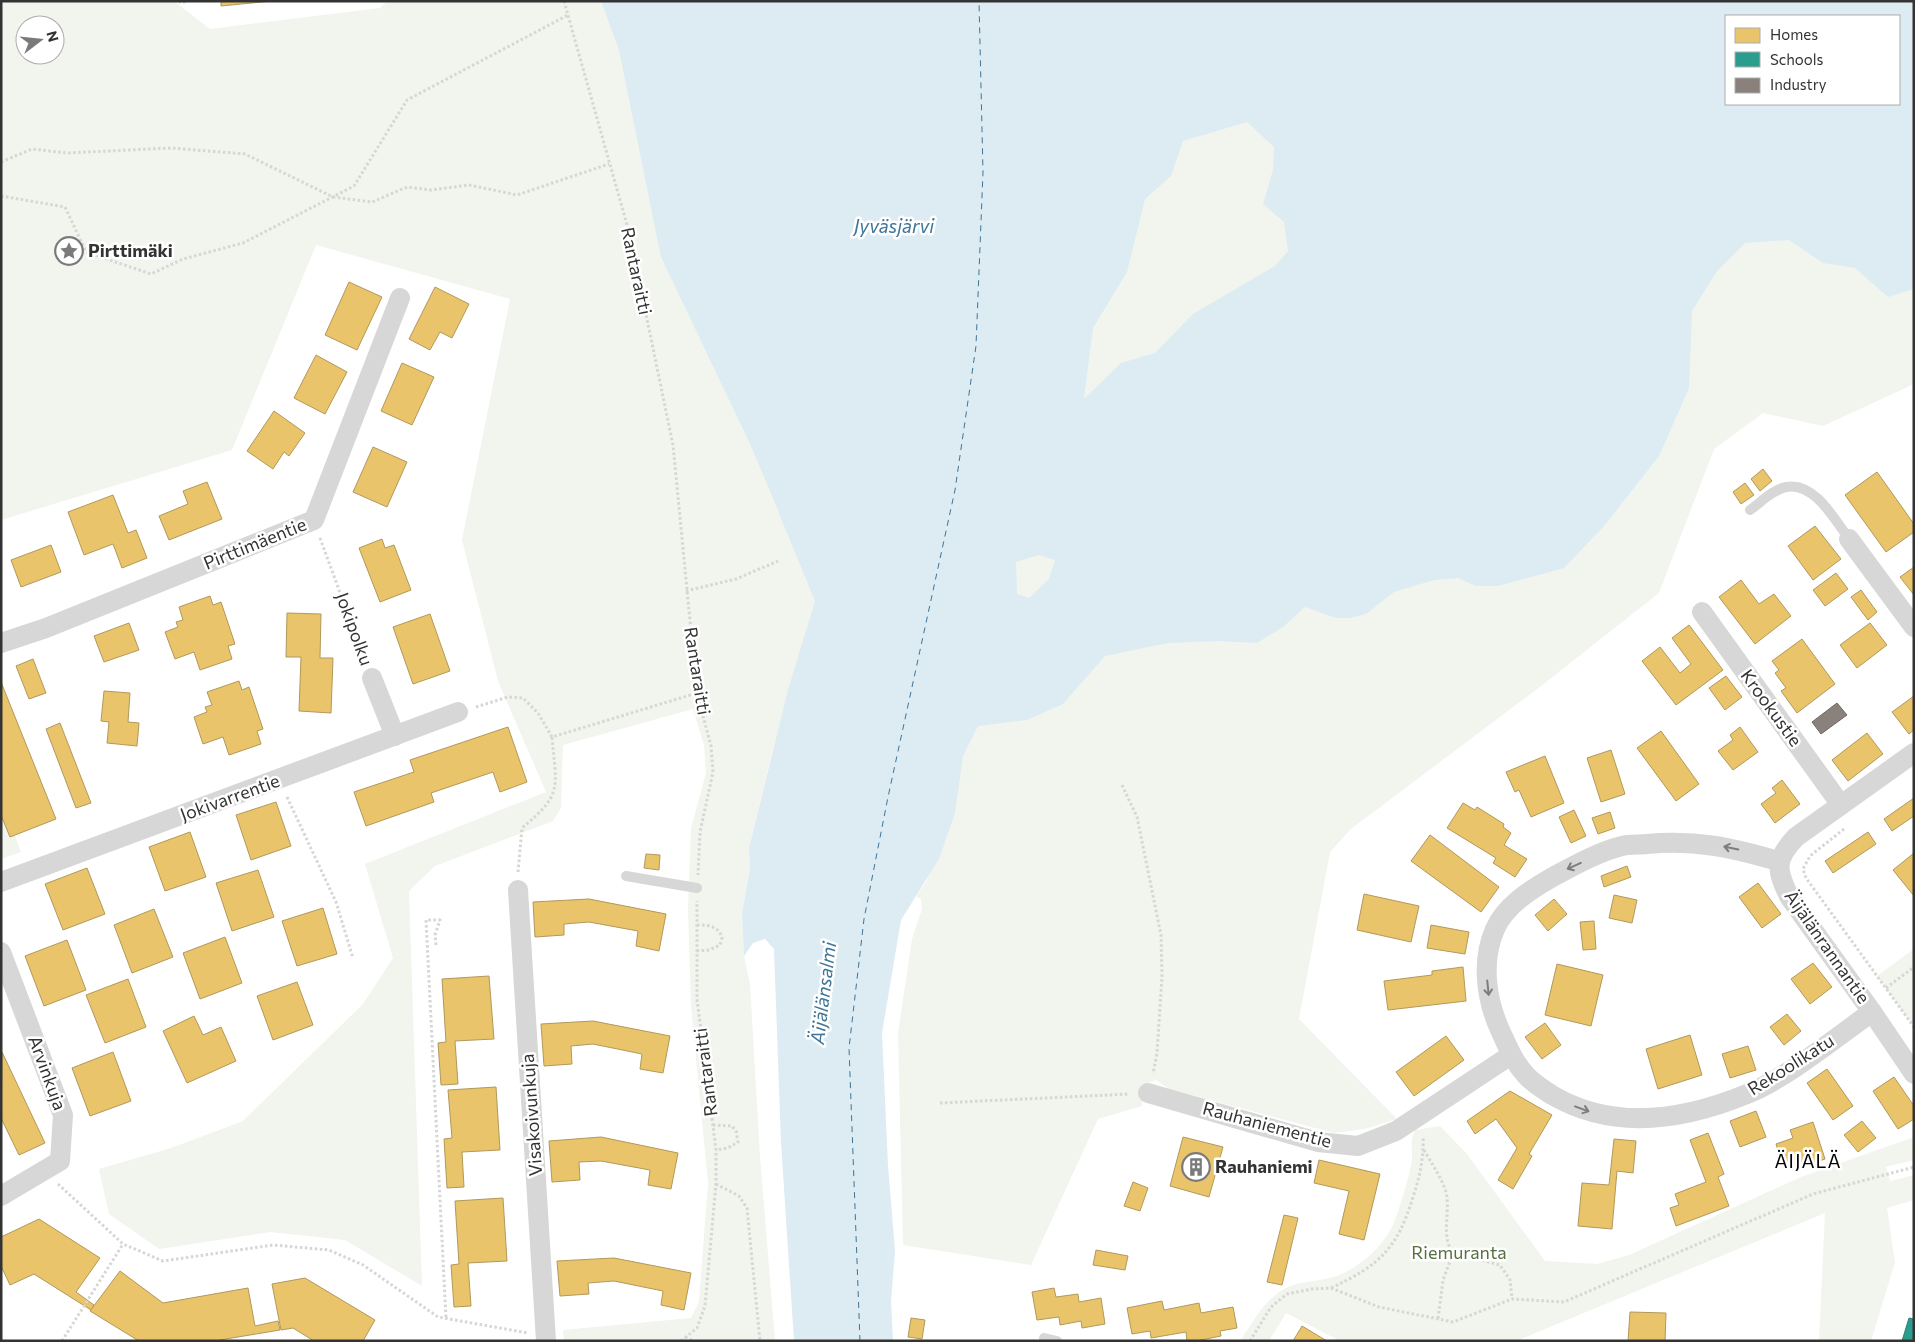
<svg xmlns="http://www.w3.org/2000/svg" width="1915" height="1342" viewBox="0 0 1915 1342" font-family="Commissioner,sans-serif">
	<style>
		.green { fill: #f1f5ed; fill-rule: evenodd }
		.water { fill: #ddebf3; fill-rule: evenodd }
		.homes { fill: #e9c46a; stroke: #b2985a }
		.schools { fill: #2a9d8f; stroke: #2d7d73 }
		.industry { fill: #8a817c; stroke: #706a66 }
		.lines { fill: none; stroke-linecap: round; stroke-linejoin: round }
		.ferry { stroke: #3f7597; stroke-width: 1; stroke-dasharray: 6 5; stroke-linecap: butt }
		.path { stroke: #d6d6d6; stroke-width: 3; stroke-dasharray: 2.5 2.5; stroke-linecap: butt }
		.service { stroke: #d7d7d7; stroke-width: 10 }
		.minor { stroke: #d7d7d7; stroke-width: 20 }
		.oneway { stroke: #7d7d7d }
		.labels { text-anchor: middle; stroke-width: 5; stroke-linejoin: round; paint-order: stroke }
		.poi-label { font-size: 18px; font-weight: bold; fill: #333; stroke: #fff; text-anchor: start }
		.street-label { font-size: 18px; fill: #333; stroke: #fff }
		.park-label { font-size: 18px; fill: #56703f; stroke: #fff }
		.water-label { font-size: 19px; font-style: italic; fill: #3f7597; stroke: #fff }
		.neighbourhood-label { font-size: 19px; letter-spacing: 1px; fill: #000; stroke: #fff }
	</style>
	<rect width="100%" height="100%" fill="#fff"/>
	<!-- green -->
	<g class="green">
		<path d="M1,1H174L210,29L380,8L387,1H709L763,475L778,512L871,436L773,749L749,848L750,869L742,913L744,956L750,984L760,1156L775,1341H564L563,1330L691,1318L699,1302L708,1183L691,1006L688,910L691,828L706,773L704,745L693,709L563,745L561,808L553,821L435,866L409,891L422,1286L345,1240L270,1232L159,1249L109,1214L99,1169L171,1148L243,1121L363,1004L393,958L365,864L546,792L498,681L462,540L510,299L316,245L232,450L1,520ZM25,25H55V55H25Z"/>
		<path d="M1914,1V384L1823,426L1763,413L1714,449L1659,593L1541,686L1351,829L1330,852L1299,1019L1397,1119L1365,1129L1334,1133L1169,1089L1156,1080L1141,1085L1142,1106L1098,1119L1031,1265L903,1245L898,1033L912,939L922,909L921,899L916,897L927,880L1041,356L1250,39L1726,104H1899V16Z"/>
		<path d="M1,800L21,852L1,859Z"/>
		<path d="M1914,949V1022L1911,1023L1877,976Z"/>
		<path d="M1440,1126L1467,1154L1545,1261L1597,1264L1629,1255L1801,1177L1914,1137V1160L1886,1167L1890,1181L1914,1175V1200L1887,1208L1895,1262L1871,1341H1819L1825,1213L1516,1341H1340L1286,1313L1269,1341H1240C1252,1324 1262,1304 1278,1293C1296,1280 1313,1283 1333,1277C1355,1271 1380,1250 1391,1229C1397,1218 1411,1172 1412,1159C1412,1148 1410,1141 1415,1130Z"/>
	</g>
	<!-- water -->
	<path class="water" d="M601,1H1914V289L1888,297L1855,268L1823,263L1789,240L1745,243L1717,271L1692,311L1689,388L1659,456L1604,526L1564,568L1498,586H1476L1458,578L1434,580L1394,592L1366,614L1350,618H1336L1305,607L1283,627L1257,643L1217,641L1168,643L1105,656L1063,704L1027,720L978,726L963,756L955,813L939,859L901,920L882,1033L888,1166L895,1251L891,1301L893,1341H794L781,1142L774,949L765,939L753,943L744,956L742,913L750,869L749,848L788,690L815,601L752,448L661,257L619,50ZM1726,16H1899V104H1726ZM1247,122L1274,147L1273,170L1263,204L1284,222L1288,251L1275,266L1193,314L1155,353L1121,363L1084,399L1093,328L1127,272L1145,199L1171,176L1183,141ZM1039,555L1055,560L1049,579L1029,598L1017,594L1016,562Z"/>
	<!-- homes -->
	<g class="homes">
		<path d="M221,1H272L221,6Z"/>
		<path d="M349,282L382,297L357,350L325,335Z"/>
		<path d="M435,287L469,304L452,338L440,332L430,350L409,339Z"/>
		<path d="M316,355L347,372L325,414L294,398Z"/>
		<path d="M402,363L434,377L412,425L381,411Z"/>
		<path d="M274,411L305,433L289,456L284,452L273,469L247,451Z"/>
		<path d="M373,447L407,462L387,507L353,492Z"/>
		<path d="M1763,469L1772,481L1760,491L1751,479Z"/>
		<path d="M1877,472L1914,524V532L1886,552L1845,495Z"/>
		<path d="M207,482L222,519L169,540L159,516L188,504L183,491Z"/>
		<path d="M1745,483L1754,495L1741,504L1733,492Z"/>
		<path d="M113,495L128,533L136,530L147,558L122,568L113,544L84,555L68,512Z"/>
		<path d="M1815,526L1841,559L1813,580L1788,546Z"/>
		<path d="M382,539L385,548L394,545L411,590L380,602L359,548Z"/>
		<path d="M51,545L61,572L21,587L11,560Z"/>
		<path d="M1914,567V595L1900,577Z"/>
		<path d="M1836,573L1848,589L1825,606L1813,590Z"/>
		<path d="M1741,580L1759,604L1774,594L1791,616L1755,644L1719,597Z"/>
		<path d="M1861,590L1877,612L1868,620L1851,597Z"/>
		<path d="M210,596L213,605L221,602L235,644L228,646L232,659L200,670L194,652L175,659L165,632L178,627L176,622L183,620L179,607Z"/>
		<path d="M287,613L321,614L320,658H333L331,713L299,711L301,657H286Z"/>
		<path d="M430,614L450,671L413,684L393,627Z"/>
		<path d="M129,623L139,650L104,662L94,636Z"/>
		<path d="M1870,623L1887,645L1857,668L1840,645Z"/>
		<path d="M1689,625L1723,670L1676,705L1642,661L1660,647L1680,673L1691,664L1672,638Z"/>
		<path d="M1802,639L1835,684L1797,713L1781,691L1786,688L1775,673L1779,670L1772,661Z"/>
		<path d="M33,659L46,693L29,699L16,666Z"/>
		<path d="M1726,676L1742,697L1725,710L1709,688Z"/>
		<path d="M239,681L242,690L249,687L263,729L257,731L261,744L229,755L223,737L203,744L194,717L207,712L205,707L212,705L207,692Z"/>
		<path d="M1,682L56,819L10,837L1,815Z"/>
		<path d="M104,691L130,693L128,722L139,723L137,746L107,743L109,722L101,721Z"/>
		<path d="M1914,696V730L1909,734L1892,712Z"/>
		<path d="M60,723L91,803L76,808L46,729Z"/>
		<path d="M508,727L527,782L500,792L493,772L431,793L434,802L366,826L354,792L414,772L410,760Z"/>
		<path d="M1740,727L1758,752L1733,770L1718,751L1733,740L1730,735Z"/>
		<path d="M1661,731L1699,784L1676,801L1637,748Z"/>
		<path d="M1867,733L1883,754L1848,781L1832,760Z"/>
		<path d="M1611,750L1625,794L1601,802L1587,758Z"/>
		<path d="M1545,756L1564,803L1531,817L1519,790L1515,792L1506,772Z"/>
		<path d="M1782,780L1800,804L1775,823L1761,804L1776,793L1772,788Z"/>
		<path d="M1914,798V816L1892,831L1884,819Z"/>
		<path d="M276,802L291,846L251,860L236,815Z"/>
		<path d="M1463,803L1475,810L1477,807L1504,824L1503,827L1511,833L1504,845L1527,859L1515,877L1493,863L1496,858L1447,828Z"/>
		<path d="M1574,810L1586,836L1571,843L1559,817Z"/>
		<path d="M1610,812L1615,828L1598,834L1592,818Z"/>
		<path d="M190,832L206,877L165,891L149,847Z"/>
		<path d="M1868,832L1876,844L1833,873L1825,861Z"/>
		<path d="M1430,835L1499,887L1481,912L1411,861Z"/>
		<path d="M1914,853V896L1893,870Z"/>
		<path d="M646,854L660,855L659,870L644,868Z"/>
		<path d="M1627,866L1631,877L1604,887L1601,876Z"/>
		<path d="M87,868L105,914L63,930L45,884Z"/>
		<path d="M258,870L274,917L232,931L216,883Z"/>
		<path d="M1758,883L1781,914L1762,928L1739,897Z"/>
		<path d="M1364,894L1419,906L1411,942L1357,930Z"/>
		<path d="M1614,895L1637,900L1632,923L1609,918Z"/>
		<path d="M589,899L666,914L659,951L636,946L638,931L589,922L564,924V935L535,937L533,902Z"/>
		<path d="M1554,899L1567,914L1548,931L1535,915Z"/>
		<path d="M323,908L337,954L297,966L282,921Z"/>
		<path d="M154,909L173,957L132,973L114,925Z"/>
		<path d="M1594,921L1596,949L1583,950L1580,922Z"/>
		<path d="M1431,925L1469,932L1465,954L1427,948Z"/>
		<path d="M225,937L242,983L200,999L183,953Z"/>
		<path d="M67,940L86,990L44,1006L25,956Z"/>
		<path d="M1813,963L1832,987L1810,1004L1791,979Z"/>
		<path d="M1557,964L1603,975L1591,1026L1545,1015Z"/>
		<path d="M1463,967L1466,1001L1388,1010L1384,981L1432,975V971Z"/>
		<path d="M489,976L494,1039L455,1041L458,1084L441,1085L438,1043L446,1042L442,979Z"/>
		<path d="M128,979L146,1027L105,1043L86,995Z"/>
		<path d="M297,982L313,1025L273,1040L257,996Z"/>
		<path d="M1787,1014L1801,1031L1784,1045L1770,1027Z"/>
		<path d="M194,1016L203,1035L221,1027L236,1061L187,1083L163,1031Z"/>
		<path d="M593,1021L670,1036L663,1073L640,1069L642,1054L593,1044L571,1046L572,1064L544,1066L541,1024Z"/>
		<path d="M1545,1023L1561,1045L1542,1059L1525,1037Z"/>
		<path d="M1690,1035L1702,1075L1658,1089L1646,1049Z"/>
		<path d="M1446,1036L1464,1060L1414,1096L1396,1072Z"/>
		<path d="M1748,1046L1756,1070L1730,1078L1722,1054Z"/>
		<path d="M2,1052L45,1143L19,1155L1,1118Z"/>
		<path d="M113,1052L131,1101L90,1116L72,1068Z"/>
		<path d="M1827,1069L1853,1106L1833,1120L1807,1083Z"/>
		<path d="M1894,1077L1914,1106V1119L1898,1129L1873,1091Z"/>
		<path d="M496,1087L500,1150L462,1152L464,1187L447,1188L444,1139L452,1138L448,1090Z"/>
		<path d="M1510,1091L1552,1115L1529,1154L1532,1156L1513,1189L1498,1180L1517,1148L1496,1119L1475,1134L1467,1121Z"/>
		<path d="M1756,1111L1766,1137L1740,1147L1730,1121Z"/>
		<path d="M1862,1121L1876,1138L1858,1152L1844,1135Z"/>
		<path d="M1813,1122L1825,1159L1802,1167L1801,1163L1784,1168L1776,1144L1793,1138L1790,1130Z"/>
		<path d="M1708,1133L1724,1174L1718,1177L1729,1206L1676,1226L1670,1208L1679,1205L1675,1194L1706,1182L1690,1140Z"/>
		<path d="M601,1137L678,1153L671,1189L648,1185L650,1170L601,1161L579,1162L580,1180L552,1182L549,1141Z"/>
		<path d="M1183,1137L1223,1147L1209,1197L1170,1186Z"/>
		<path d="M1614,1139L1636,1141L1633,1173L1617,1171L1612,1229L1578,1226L1582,1183L1609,1185Z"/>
		<path d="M1319,1160L1380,1174L1364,1240L1339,1234L1349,1191L1314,1183Z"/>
		<path d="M1133,1182L1148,1188L1140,1211L1124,1206Z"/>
		<path d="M503,1198L507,1261L468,1263L471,1306L454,1307L451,1265L459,1264L455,1201Z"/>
		<path d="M1284,1215L1298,1218L1282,1285L1267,1282Z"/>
		<path d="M39,1219L100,1258L76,1292L94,1305L91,1310L34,1274L10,1285L1,1266V1237Z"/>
		<path d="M1096,1250L1128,1256L1125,1270L1093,1265Z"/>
		<path d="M614,1258L691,1273L684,1310L661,1305L663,1291L614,1281L588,1283L589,1294L560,1296L557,1261Z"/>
		<path d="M120,1271L163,1303L248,1288L255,1326L278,1321L280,1330L214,1341H139L90,1311Z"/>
		<path d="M305,1278L375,1320L363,1341H314L293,1328L281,1330L272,1284Z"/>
		<path d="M1054,1288L1056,1297L1078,1294L1079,1302L1101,1298L1105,1324L1082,1328L1081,1321L1060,1325L1059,1317L1037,1320L1032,1292Z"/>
		<path d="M1162,1301L1164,1310L1199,1303L1201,1313L1233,1307L1237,1328L1220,1331L1221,1336L1196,1341H1187L1186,1332L1151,1338L1150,1331L1132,1334L1127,1308Z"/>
		<path d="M1630,1312L1666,1313L1665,1341H1628Z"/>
		<path d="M911,1318L925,1320L922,1339L908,1337Z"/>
		<path d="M1302,1326L1327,1341H1293Z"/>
	</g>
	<!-- schools -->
	<path class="schools" d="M1909,1318L1914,1319V1341H1902Z"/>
	<!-- industry -->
	<path class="industry" d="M1837,703L1847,715L1821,734L1812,722Z"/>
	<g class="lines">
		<!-- ferry -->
		<path class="ferry" d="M860,1341L849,1048L864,919L888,797L955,490L976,346L983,172L979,1"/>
		<!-- path -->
		<g class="path">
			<path d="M179,1L181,3L187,1"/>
			<path d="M564,1L629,232L673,445L697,693L711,746L713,772L700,832L698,875"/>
			<path d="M1,162L32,149L67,153L171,148L245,154L333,197L372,202L407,187L431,190L469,185L517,195L609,164"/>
			<path d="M1,196L65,207L86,252L151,274L183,259L243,243L354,186L407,100L568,15"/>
			<path d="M320,538L365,661"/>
			<path d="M686,591L736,579L778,561"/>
			<path d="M476,707L508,697L523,698L538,713L552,737L697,693"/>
			<path d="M1122,785L1137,817L1161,935L1162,977L1157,1053L1153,1074"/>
			<path d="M287,797L336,902L353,958"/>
			<path d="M1844,829L1810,856L1803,869L1806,878L1914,1027"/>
			<path d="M518,872L522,828C564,793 556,788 552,737"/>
			<path d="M697,925C708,925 719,926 722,938L720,945L709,950L697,951"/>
			<path d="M436,945L435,935L440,920H426L446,1319"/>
			<path d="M1886,988L1914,967"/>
			<path d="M940,1103L1129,1094"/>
			<path d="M713,1125L732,1126L736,1131L738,1142L728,1148L716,1150"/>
			<path d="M1424,1150C1431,1163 1442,1178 1446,1192C1451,1214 1440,1234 1453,1253L1443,1280L1438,1319"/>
			<path d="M58,1184L123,1244L163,1261L273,1245L329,1250L363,1265L438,1317L528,1333"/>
			<path d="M716,1184L739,1196L747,1208L760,1341"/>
			<path d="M1453,1253L1500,1265L1510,1280L1512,1299"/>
			<path d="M1331,1288C1380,1265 1397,1249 1413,1197C1420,1176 1424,1157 1423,1136"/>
			<path d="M685,1337L693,1341"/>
			<path d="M62,1341L123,1244"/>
			<path d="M681,1341L697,1328L705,1306L716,1184V1150L697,999V901"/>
			<path d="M1250,1341L1271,1307L1287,1294L1312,1289L1331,1288L1379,1307L1453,1322L1512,1299L1564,1302L1813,1194L1914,1167"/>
		</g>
		<!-- service -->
		<g class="service">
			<path d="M1750,510C1760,503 1772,490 1786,487C1814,481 1835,520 1849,539"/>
			<path d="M626,876L697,888"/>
			<path d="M1044,1338L1057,1341"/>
		</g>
		<!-- minor -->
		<g class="minor">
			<path d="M1849,539L1914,627"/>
			<path d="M1702,612L1841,805"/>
			<path d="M1,643L46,628L314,520L400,298"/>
			<path d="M372,678L395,736"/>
			<path d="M1914,753L1796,837C1774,860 1776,870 1790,898L1872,1012L1914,1074"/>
			<path d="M1778,861C1733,848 1695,839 1647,844C1639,845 1630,844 1622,846C1598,852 1573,866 1551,878C1530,890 1505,906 1495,929C1481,961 1486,999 1500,1030C1507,1045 1513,1061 1525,1074C1532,1083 1543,1089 1552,1095C1613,1131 1684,1120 1747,1094C1787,1078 1835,1038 1872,1012"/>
			<path d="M1,882L458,712"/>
			<path d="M518,890L546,1341"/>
			<path d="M1,952L63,1115L60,1161L1,1196"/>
			<path d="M1148,1093L1318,1142L1358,1146L1396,1131L1511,1055"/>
		</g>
	</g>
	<!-- one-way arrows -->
	<defs><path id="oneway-shaft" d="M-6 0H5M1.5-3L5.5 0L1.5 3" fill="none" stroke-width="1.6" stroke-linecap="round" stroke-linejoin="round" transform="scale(1.25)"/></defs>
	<g class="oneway">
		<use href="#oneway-shaft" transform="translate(1731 848) rotate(-168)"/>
		<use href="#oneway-shaft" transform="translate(1574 866) rotate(156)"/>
		<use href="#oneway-shaft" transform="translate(1488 988) rotate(84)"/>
		<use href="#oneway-shaft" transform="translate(1582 1109) rotate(20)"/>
	</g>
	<!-- icons -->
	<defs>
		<symbol id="sight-ring" viewBox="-11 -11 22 22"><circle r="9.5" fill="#fff" stroke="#7a7a7a" stroke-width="1.5"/><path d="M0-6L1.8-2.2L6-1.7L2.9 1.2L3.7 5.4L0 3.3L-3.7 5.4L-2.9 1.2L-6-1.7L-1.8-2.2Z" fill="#7a7a7a"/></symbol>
		<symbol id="building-ring" viewBox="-11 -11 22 22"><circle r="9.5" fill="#fff" stroke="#7a7a7a" stroke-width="1.5"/><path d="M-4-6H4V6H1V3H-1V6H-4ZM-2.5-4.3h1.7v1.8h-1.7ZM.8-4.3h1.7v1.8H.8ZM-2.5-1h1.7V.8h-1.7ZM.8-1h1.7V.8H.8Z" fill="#7a7a7a"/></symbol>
	</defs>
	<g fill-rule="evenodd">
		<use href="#sight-ring" x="53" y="235" width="32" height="32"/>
		<use href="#building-ring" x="1180" y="1151" width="32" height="32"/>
	</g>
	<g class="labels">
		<!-- poi labels -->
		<g class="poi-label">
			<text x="88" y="257">Pirttimäki</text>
			<text x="1215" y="1173">Rauhaniemi</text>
		</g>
		<!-- street labels -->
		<g class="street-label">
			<text transform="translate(636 271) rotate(78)" y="6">Rantaraitti</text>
			<text transform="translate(255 544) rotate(-22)" y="6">Pirttimäentie</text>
			<text transform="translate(354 629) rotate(70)" y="6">Jokipolku</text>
			<text transform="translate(697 671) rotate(81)" y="6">Rantaraitti</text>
			<text transform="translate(1771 708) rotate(54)" y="6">Krookustie</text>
			<text transform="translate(230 798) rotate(-20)" y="6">Jokivarrentie</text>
			<text transform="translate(1827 947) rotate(55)" y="6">Äijälänrannantie</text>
			<text transform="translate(1791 1065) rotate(-32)" y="6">Rekoolikatu</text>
			<text transform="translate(706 1072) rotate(-97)" y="6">Rantaraitti</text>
			<text transform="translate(47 1073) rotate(70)" y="6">Arvinkuja</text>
			<text transform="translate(532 1115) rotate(-94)" y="6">Visakoivunkuja</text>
			<text transform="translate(1267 1125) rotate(15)" y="6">Rauhaniementie</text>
		</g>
		<!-- park labels -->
		<g class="park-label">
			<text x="1459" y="1259">Riemuranta</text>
		</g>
		<!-- water labels -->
		<g class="water-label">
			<text x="894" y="233">Jyväsjärvi</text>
			<text transform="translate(823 993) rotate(-83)" y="7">Äijälänsalmi</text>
		</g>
		<!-- neighbourhood labels -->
		<g class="neighbourhood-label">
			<text x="1808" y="1168">ÄIJÄLÄ</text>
		</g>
	</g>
	<!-- border -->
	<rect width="1915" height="1342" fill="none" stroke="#333333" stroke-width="5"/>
	<!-- legend -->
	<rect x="1725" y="15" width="175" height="90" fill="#ffffff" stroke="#adadad"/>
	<rect x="1735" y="28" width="25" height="15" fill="#e9c46a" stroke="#adadad"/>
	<text x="1770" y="40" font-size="15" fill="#333333">Homes</text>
	<rect x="1735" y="52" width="25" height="15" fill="#2a9d8f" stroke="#adadad"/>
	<text x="1770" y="65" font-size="15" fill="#333333">Schools</text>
	<rect x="1735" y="78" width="25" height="15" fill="#8a817c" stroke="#adadad"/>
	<text x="1770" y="90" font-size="15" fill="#333333">Industry</text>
	<!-- north arrow -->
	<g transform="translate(40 40) rotate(74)"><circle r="24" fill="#ffffff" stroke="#adadad"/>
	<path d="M0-4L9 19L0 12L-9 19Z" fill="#7a7a7a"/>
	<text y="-8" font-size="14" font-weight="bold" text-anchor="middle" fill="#333333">N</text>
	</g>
</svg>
